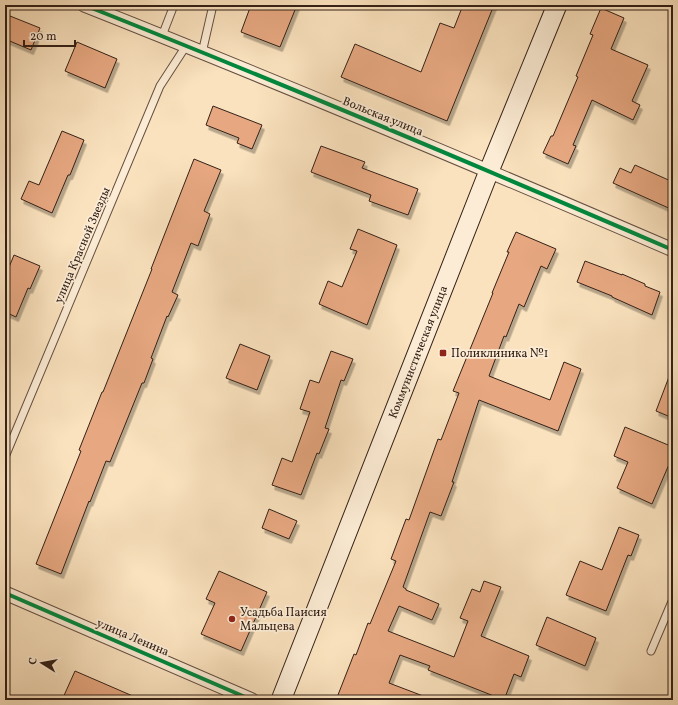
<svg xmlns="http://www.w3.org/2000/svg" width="678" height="705" viewBox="0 0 678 705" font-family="Vollkorn,serif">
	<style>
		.building { fill: #e7a881; stroke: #332017; filter: url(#shadow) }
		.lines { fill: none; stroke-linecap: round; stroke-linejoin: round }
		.service-casing { stroke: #655041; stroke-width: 9 }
		.minor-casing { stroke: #655041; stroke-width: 15 }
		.secondary-casing { stroke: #332017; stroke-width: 21 }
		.service { stroke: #fcecd5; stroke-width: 7 }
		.minor { stroke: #fcecd5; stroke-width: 13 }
		.secondary { stroke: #fcecd5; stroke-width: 19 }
		.cycleway-casing { stroke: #fcecd5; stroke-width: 6 }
		.cycleway { stroke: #00873e; stroke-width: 4 }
		.poi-dot { fill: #8f2418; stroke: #fcecd5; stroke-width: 1.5 }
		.labels { text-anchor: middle; stroke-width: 3.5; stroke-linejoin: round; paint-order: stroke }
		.street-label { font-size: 12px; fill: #332017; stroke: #fcecd5 }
		.poi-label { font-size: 12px; fill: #332017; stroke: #fcecd5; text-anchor: start }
	</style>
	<defs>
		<filter id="shadow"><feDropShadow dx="2.5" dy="4.5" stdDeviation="0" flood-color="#0004"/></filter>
	</defs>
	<rect width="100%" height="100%" fill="#fae2be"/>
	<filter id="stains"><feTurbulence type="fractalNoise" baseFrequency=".005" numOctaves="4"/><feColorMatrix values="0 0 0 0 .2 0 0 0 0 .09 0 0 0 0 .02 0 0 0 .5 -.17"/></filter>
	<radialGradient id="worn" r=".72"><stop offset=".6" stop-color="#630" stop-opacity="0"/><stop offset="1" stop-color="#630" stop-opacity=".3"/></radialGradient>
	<!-- building -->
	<g class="building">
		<path d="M251,5H297L280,47L241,32Z"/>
		<path d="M463,5H494L447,121L341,77L355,44L421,72L440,23L454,28Z"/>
		<path d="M601,8L624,18L611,49L648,65L632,101L640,105L633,120L592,100L573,145L576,146L568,164L543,153L551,136H553L578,77L576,76L593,35L590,34Z"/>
		<path d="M10,16L40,28L31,50L5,39V28Z"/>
		<path d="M77,42L117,59L105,88L65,71Z"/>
		<path d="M213,106L262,125L252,149L237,143L239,138L206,125Z"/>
		<path d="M62,131L84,140L70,175H68L52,213L21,199L29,181L39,185Z"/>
		<path d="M321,146L365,162L362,168L418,189L408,215L369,201L371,195L311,172Z"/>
		<path d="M194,159L221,170L204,211L210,214L198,246L191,243L172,292L178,295L168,317L167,316L151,358L153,359L144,383H142L110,462L106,461L90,502L89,501L61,574L36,564L81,451L79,450L102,392H103L152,269H151Z"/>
		<path d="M635,165L673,182V210L613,183L620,168L631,173Z"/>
		<path d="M358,229L397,245L367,325L319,304L328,281L342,287L357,251L350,249Z"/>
		<path d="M516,232L556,249L547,269L541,266L524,307L519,304L506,337L504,336L489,376L550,400L564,362L581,369L558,431L479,400L452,482H454L441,516L430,512L403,587L406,589V590L439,604L432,620L399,606L388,631L454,657L468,621L460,618L472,589L480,592L484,581L501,587L481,636L529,656L521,677L514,674L504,700L428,670L430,666L400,655L389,683L431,699L430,700H336L354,654L356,655L368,623L370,624L396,561L391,559L406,519L409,520L438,439L441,440L459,393L453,391L493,293H492L509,252H507Z"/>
		<path d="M14,255L40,266L30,289L28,288L16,317L5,312V277Z"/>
		<path d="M585,261L622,275V274L645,284V286L660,292L652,315L612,297V296L577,282Z"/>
		<path d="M240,344L270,356L257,390L226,378Z"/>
		<path d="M331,351L353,359L344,381L341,380L325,428L329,429L319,454L317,453L301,495L272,485L282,458L292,462L310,412L300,409L310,380L319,383Z"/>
		<path d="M672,369H673V418L656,411Z"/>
		<path d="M625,427L673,447V455L652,504L617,488L628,462L614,456Z"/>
		<path d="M269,509L297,521L289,539L262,528Z"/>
		<path d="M619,527L639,535L631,556L628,555L606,611L566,595L580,561L602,570Z"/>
		<path d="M219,571L267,592L241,651L201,634L215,603L206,599Z"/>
		<path d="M547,617L596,638L585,666L536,645Z"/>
		<path d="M75,671L142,700H62Z"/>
	</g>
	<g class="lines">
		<defs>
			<g id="service">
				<path d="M162,36L174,5"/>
				<path d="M202,53L213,5"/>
				<path d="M5,457L160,86L186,46"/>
				<path d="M651,651L673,599"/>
			</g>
			<g id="minor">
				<path d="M84,5C281,83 478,166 673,250"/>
				<path d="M5,593L252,700"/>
			</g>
			<g id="secondary">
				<path id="s1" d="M281,700L489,171L557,5"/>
			</g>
		</defs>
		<!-- service casing -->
		<use href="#service" class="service-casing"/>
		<!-- minor casing -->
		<use href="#minor" class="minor-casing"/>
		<!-- secondary casing -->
		<use href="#secondary" class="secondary-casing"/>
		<!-- service -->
		<use href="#service" class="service"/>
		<!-- minor -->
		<use href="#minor" class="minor"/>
		<!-- secondary -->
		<use href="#secondary" class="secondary"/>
		<defs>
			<g id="cycleway">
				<path d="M84,5C281,83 478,166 673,250"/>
				<path d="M5,593L252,700"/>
			</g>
		</defs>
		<!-- cycleway casing -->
		<use href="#cycleway" class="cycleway-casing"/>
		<!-- cycleway -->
		<use href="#cycleway" class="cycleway"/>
	</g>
	<!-- markers -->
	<g class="poi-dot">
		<rect x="439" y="349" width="8" height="8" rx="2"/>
		<circle cx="232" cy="619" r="4"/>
	</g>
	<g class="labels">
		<!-- street labels -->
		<g class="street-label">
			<text transform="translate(383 116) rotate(22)" y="4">Вольская улица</text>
			<text transform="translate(82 245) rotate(-67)" y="4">улица Красной Звезды</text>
			<text dy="4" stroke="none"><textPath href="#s1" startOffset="374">Коммунистическая улица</textPath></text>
			<text transform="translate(133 637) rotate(23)" y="4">улица Ленина</text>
		</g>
		<!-- poi labels -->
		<g class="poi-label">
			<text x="451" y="357">Поликлиника №1</text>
			<text x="240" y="616">Усадьба Паисия<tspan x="240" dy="14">Мальцева</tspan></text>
		</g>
	</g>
	<!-- margin -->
	<rect width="678" height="705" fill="none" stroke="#fae2be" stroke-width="20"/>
	<rect x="6" y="6" width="666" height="693" fill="none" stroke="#332017" stroke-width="2"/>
	<rect x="10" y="10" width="658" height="685" fill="none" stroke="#332017"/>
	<!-- north arrow -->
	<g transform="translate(42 663) rotate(281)" stroke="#fcecd5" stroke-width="3" paint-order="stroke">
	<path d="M0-3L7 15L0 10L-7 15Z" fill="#332017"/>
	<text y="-6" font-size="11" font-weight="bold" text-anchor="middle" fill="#332017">С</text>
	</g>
	<!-- scale -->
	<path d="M24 40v6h51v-6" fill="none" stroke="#332017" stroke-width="2"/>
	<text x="30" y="40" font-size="12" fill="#332017" stroke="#fcecd5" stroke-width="3" paint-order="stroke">20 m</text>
	<rect width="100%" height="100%" filter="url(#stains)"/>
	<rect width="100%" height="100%" fill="url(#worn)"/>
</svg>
